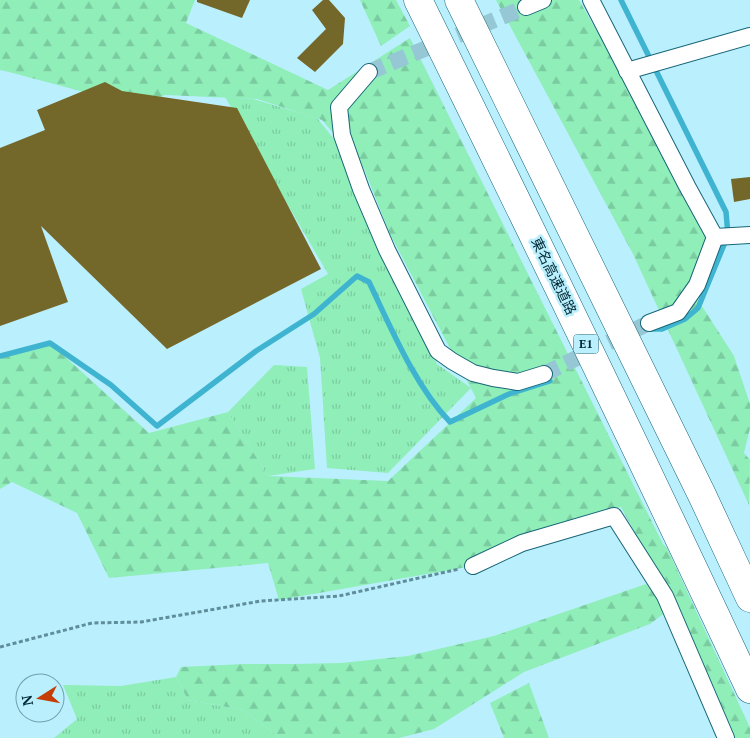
<svg xmlns="http://www.w3.org/2000/svg" width="750" height="738" viewBox="0 0 750 738" font-family="'PT Serif','Noto Sans JP',serif">
	<style>
		.grass { fill: url(#grass-tufts) }
		.forest { fill: url(#forest-firs) }
		.lines { fill: none; stroke-linecap: round; stroke-linejoin: round }
		.stream { stroke: #3fb4d1; stroke-width: 5.5 }
		.building { fill: #74672a }
		.street-tunnel { stroke: #95c7d5; stroke-width: 16; stroke-dasharray: 16 8; stroke-linecap: butt }
		.street-casing { stroke: #176678; stroke-width: 18 }
		.highway-casing { stroke: #176678; stroke-width: 29 }
		.path { stroke: #5f8e9a; stroke-width: 3; stroke-dasharray: 4 2.5; stroke-linecap: butt }
		.street { stroke: #fff; stroke-width: 16 }
		.highway { stroke: #fff; stroke-width: 28 }
		.labels { text-anchor: middle; stroke-width: 5; stroke-linejoin: round; paint-order: stroke }
		.shield { fill: #baeffe; stroke: #386470; stroke-width: 1 }
		.shield-label { font-size: 12px; font-weight: bold; fill: #002933 }
		.street-label { font-size: 14px; fill: #002933; stroke: #baeffe }
	</style>
	<defs>
		<pattern id="grass-tufts" width="24" height="20" patternUnits="userSpaceOnUse" patternTransform="scale(1.25)"><rect width="24" height="20" fill="#90eeb9"/><path d="M3 7l-1-3M5 7V3M7 7l1-3M15 17l-1-3M17 17v-4M19 17l1-3" fill="none" stroke="#7acca0"/></pattern>
		<pattern id="forest-firs" width="22" height="20" patternUnits="userSpaceOnUse" patternTransform="scale(1.25)"><rect width="22" height="20" fill="#90eeb9"/><path d="M5 1l3.5 6h-7zM16 11l3.5 6h-7z" fill="#7acca0"/></pattern>
	</defs>
	<rect width="100%" height="100%" fill="#baeffe"/>
	<!-- grass -->
	<g class="grass">
		<path d="M225,97L253,99L317,118L351,160L437,364L471,388L388,473L327,468L320,358L301,289L328,274Z"/>
		<path d="M274,365L307,367L315,469L268,476L228,412Z"/>
		<path d="M176,677L188,700L243,710L280,738H54L77,719L63,685L121,686Z"/>
	</g>
	<!-- forest -->
	<g class="forest">
		<path d="M0,0H195L186,23L328,90L410,38L663,544L667,548L745,717L750,728V738H727L678,614L621,507L563,522L473,566L279,600L268,563L109,578L77,513L12,482L0,489V357L50,343L149,433L228,412L268,476L388,481L476,398L390,234L364,169L322,120L257,99L165,95L140,107L9,72L0,70Z"/>
		<path d="M360,0H396L410,26L381,46Z"/>
		<path d="M496,0H579L715,237L691,289L734,356L750,404V428L744,453L750,460L749,505L633,254Z"/>
		<path d="M646,584L670,609L650,624L524,672L434,729L399,738H280L243,710L188,700L176,677L181,667L244,664H293L341,663L408,656L494,636Z"/>
		<path d="M529,683L549,738H504L490,703Z"/>
	</g>
	<g class="lines">
		<!-- stream -->
		<g class="stream">
			<path d="M621,0L726,212L728,235L698,308L685,319L662,329H651"/>
			<path d="M0,356L50,343L111,385L157,426L256,351L314,314L357,276L369,282C391,328 415,386 450,422L509,394L550,381"/>
		</g>
	</g>
	<!-- building -->
	<g class="building">
		<path d="M197,0H250L242,18L197,2Z"/>
		<path d="M323,0H329L345,18L343,44L315,72L297,58L326,29L312,10Z"/>
		<path d="M105,82L122,91L237,108L321,269L167,349L41,226L68,302L0,326V148L45,130L37,110Z"/>
		<path d="M750,177V199L734,202L731,179Z"/>
	</g>
	<g class="lines">
		<!-- street-tunnel -->
		<g class="street-tunnel">
			<path d="M369,72L526,7"/>
			<path d="M544,374L649,323"/>
		</g>
		<defs>
			<g id="street">
				<path d="M591,0L687,186L715,237L697,285L678,312L649,323"/>
				<path d="M526,7L543,0"/>
				<path d="M627,71L750,36"/>
				<path d="M369,72L339,107L342,135L361,189L387,250L438,351L452,361L473,373L493,378L518,382L544,374"/>
				<path d="M715,237L750,235"/>
				<path d="M473,566L522,543L614,516L665,596L726,738"/>
			</g>
			<g id="highway">
				<path d="M418,0C531,229 642,458 750,689"/>
				<path d="M459,0L702,495L750,598"/>
			</g>
		</defs>
		<!-- street casing -->
		<use href="#street" class="street-casing"/>
		<!-- highway casing -->
		<use href="#highway" class="highway-casing"/>
		<!-- path -->
		<path class="path" d="M0,647L92,623L141,622L261,601L339,596L459,569"/>
		<!-- street -->
		<use href="#street" class="street"/>
		<!-- highway -->
		<use href="#highway" class="highway"/>
	</g>
	<g class="labels">
		<!-- shield labels -->
		<rect class="shield" x="573.5" y="334.5" width="25" height="19" rx="4"/>
		<g class="shield-label">
			<text x="586" y="348">E1</text>
		</g>
		<!-- street labels -->
		<g class="street-label">
			<text transform="translate(554 276) rotate(64)" y="5">東名高速道路</text>
		</g>
	</g>
	<!-- north arrow -->
	<g transform="translate(40 698) rotate(259)"><circle r="24" fill="#baeffe" stroke="#70a0ad"/>
	<path d="M0-4L9 19L0 12L-9 19Z" fill="#c53e05"/>
	<text y="-8" font-size="14" font-weight="bold" text-anchor="middle" fill="#002933">N</text>
	</g>
</svg>
